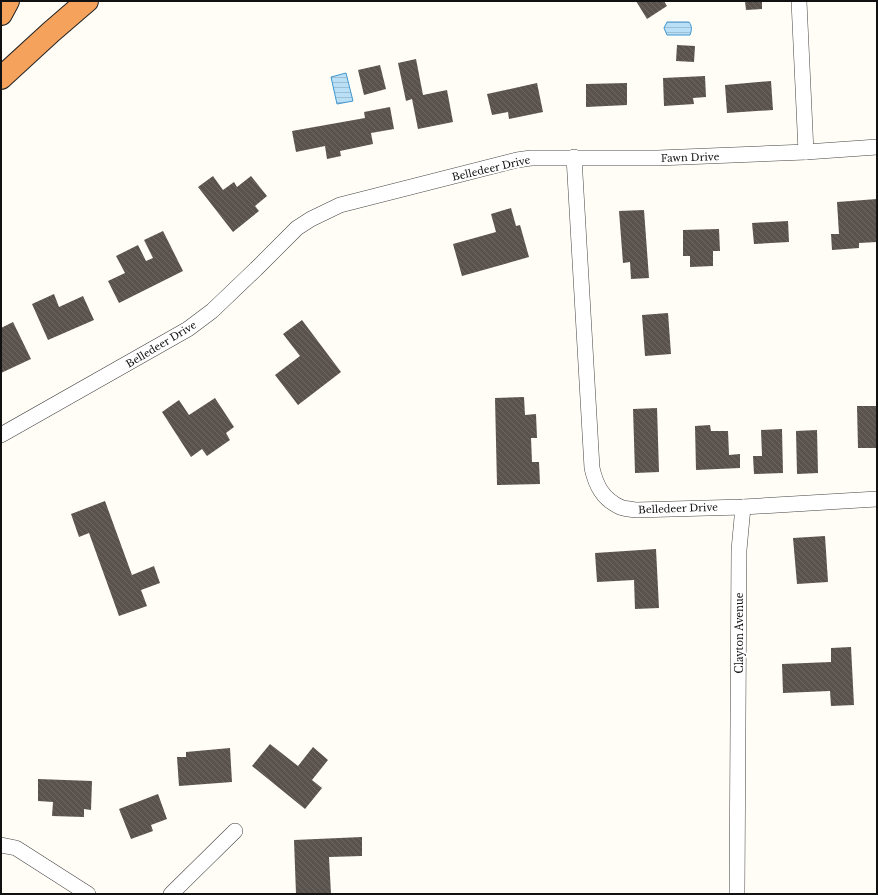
<svg xmlns="http://www.w3.org/2000/svg" width="878" height="895" viewBox="0 0 878 895" font-family="'Libre Baskerville',serif">
	<style>
		.water { fill: url(#water-rules); stroke: #3f96cf }
		.building { fill: url(#building-back-hatch) }
		.lines { fill: none; stroke-linecap: round; stroke-linejoin: round }
		.street-casing { stroke: #444; stroke-width: 16 }
		.highway-casing { stroke: #222; stroke-width: 24 }
		.street { stroke: #fff; stroke-width: 15 }
		.highway { stroke: #f5a25d; stroke-width: 22 }
		.labels { text-anchor: middle; stroke-width: 4; stroke-linejoin: round; paint-order: stroke }
		.street-label { font-size: 10px; fill: #111; stroke: #fff }
	</style>
	<defs>
		<pattern id="water-rules" width="6" height="5" patternUnits="userSpaceOnUse"><rect width="6" height="5" fill="#b9e0f7"/><path d="M0 2.5h6" fill="none" stroke="#9ebfd3"/></pattern>
		<pattern id="building-back-hatch" width="6" height="6" patternUnits="userSpaceOnUse"><rect width="6" height="6" fill="#5a524d"/><path d="M-1 5l2 2M0 0l6 6M5-1l2 2" fill="none" stroke="#6d6662"/></pattern>
	</defs>
	<rect width="100%" height="100%" fill="#fffdf5"/>
	<!-- water -->
	<g class="water">
		<path d="M667,22H689C692,26 692,29 690,35H667L664,28Z"/>
		<path d="M346,73L353,101L337,104L331,77Z"/>
	</g>
	<!-- building -->
	<g class="building">
		<path d="M636,1H664L667,6L647,19Z"/>
		<path d="M745,1H762V9L746,10Z"/>
		<path d="M677,45L695,46L694,62L676,61Z"/>
		<path d="M416,59L423,95L447,90L453,122L418,129L412,99L406,101L398,63Z"/>
		<path d="M380,65L386,89L364,95L358,70Z"/>
		<path d="M705,76L706,97L693,98L694,104L664,106L663,78Z"/>
		<path d="M771,81L773,110L727,113L725,85Z"/>
		<path d="M537,83L543,112L509,119L508,112L492,115L487,94Z"/>
		<path d="M627,83V105L586,107V84Z"/>
		<path d="M390,107L394,129L371,133L373,144L340,151L341,156L327,159L325,146L296,152L292,131L365,118L364,112Z"/>
		<path d="M213,176L223,190L234,182L237,187L251,176L267,196L255,206L259,211L233,232L198,187Z"/>
		<path d="M877,199V242L859,243V248L832,250L831,234H839L837,202Z"/>
		<path d="M511,208L516,226L520,225L529,257L462,276L453,244L496,232L491,214Z"/>
		<path d="M644,210L649,278L631,279L630,262L623,263L619,211Z"/>
		<path d="M788,221L789,242L754,244L752,223Z"/>
		<path d="M719,229L720,251H713V266L690,267V256H683V230Z"/>
		<path d="M163,231L183,271L119,303L108,281L125,273L116,256L138,245L146,261L153,258L144,240Z"/>
		<path d="M54,294L59,307L83,296L94,320L48,340L32,304Z"/>
		<path d="M668,313L671,354L645,356L642,315Z"/>
		<path d="M302,320L341,372L298,405L275,375L300,356L283,334Z"/>
		<path d="M13,322L31,359L1,373V328Z"/>
		<path d="M524,397L525,415L536,414L537,438H531L532,462H539L540,484L497,485L495,398Z"/>
		<path d="M215,398L234,427L226,433L230,440L207,456L202,449L191,457L162,412L179,400L189,415Z"/>
		<path d="M857,406H877V448H858Z"/>
		<path d="M657,408L659,472L635,473L633,409Z"/>
		<path d="M710,425L711,431H728L729,455L740,454V468L696,470L695,426Z"/>
		<path d="M782,429L783,473L754,474L753,456H762L761,430Z"/>
		<path d="M817,430L818,473L797,474L796,431Z"/>
		<path d="M105,501L132,575L154,566L160,583L141,590L147,606L119,616L89,533L79,537L71,514Z"/>
		<path d="M825,536L828,582L797,584L793,538Z"/>
		<path d="M656,549L659,608L635,609L634,580L597,582L595,553Z"/>
		<path d="M851,647L854,705L831,706L830,691L783,693L782,664L831,662V648Z"/>
		<path d="M270,744L298,766L313,747L328,760L312,780L322,788L305,809L252,766Z"/>
		<path d="M230,748L232,782L179,786L177,757H186V752Z"/>
		<path d="M38,779L92,781L91,810L84,809V817L52,816L53,802L38,801Z"/>
		<path d="M158,794L167,819L151,825L153,831L131,839L119,809Z"/>
		<path d="M362,837V856L329,857L331,894H296L294,840Z"/>
	</g>
	<g class="lines">
		<defs>
			<g id="street">
				<path d="M799,1L806,152L877,147"/>
				<path d="M574,157L592,468C596,486 603,499 620,507C625,509 631,509 636,510L743,507L877,499"/>
				<path d="M1,435L188,329L212,311L256,269L297,228L311,219L340,205L517,160L531,158H658L806,152"/>
				<path d="M1,845L16,848L88,894"/>
				<path d="M171,894L235,831"/>
				<path d="M737,894L739,550L743,507"/>
			</g>
			<g id="highway">
				<path d="M1,14L8,1"/>
				<path d="M1,78L51,32L87,1"/>
			</g>
		</defs>
		<!-- street casing -->
		<use href="#street" class="street-casing"/>
		<!-- highway casing -->
		<use href="#highway" class="highway-casing"/>
		<!-- street -->
		<use href="#street" class="street"/>
		<!-- highway -->
		<use href="#highway" class="highway"/>
	</g>
	<g class="labels">
		<!-- street labels -->
		<g class="street-label">
			<text transform="translate(690 157) rotate(-2)" y="4">Fawn Drive</text>
			<text transform="translate(491 168) rotate(-13)" y="4">Belledeer Drive</text>
			<text transform="translate(161 344) rotate(-31)" y="4">Belledeer Drive</text>
			<text transform="translate(678 508) rotate(-2)" y="4">Belledeer Drive</text>
			<text transform="translate(739 633) rotate(-90)" y="4">Clayton Avenue</text>
		</g>
	</g>
	<!-- border -->
	<rect width="878" height="895" fill="none" stroke="#111111" stroke-width="4"/>
</svg>
